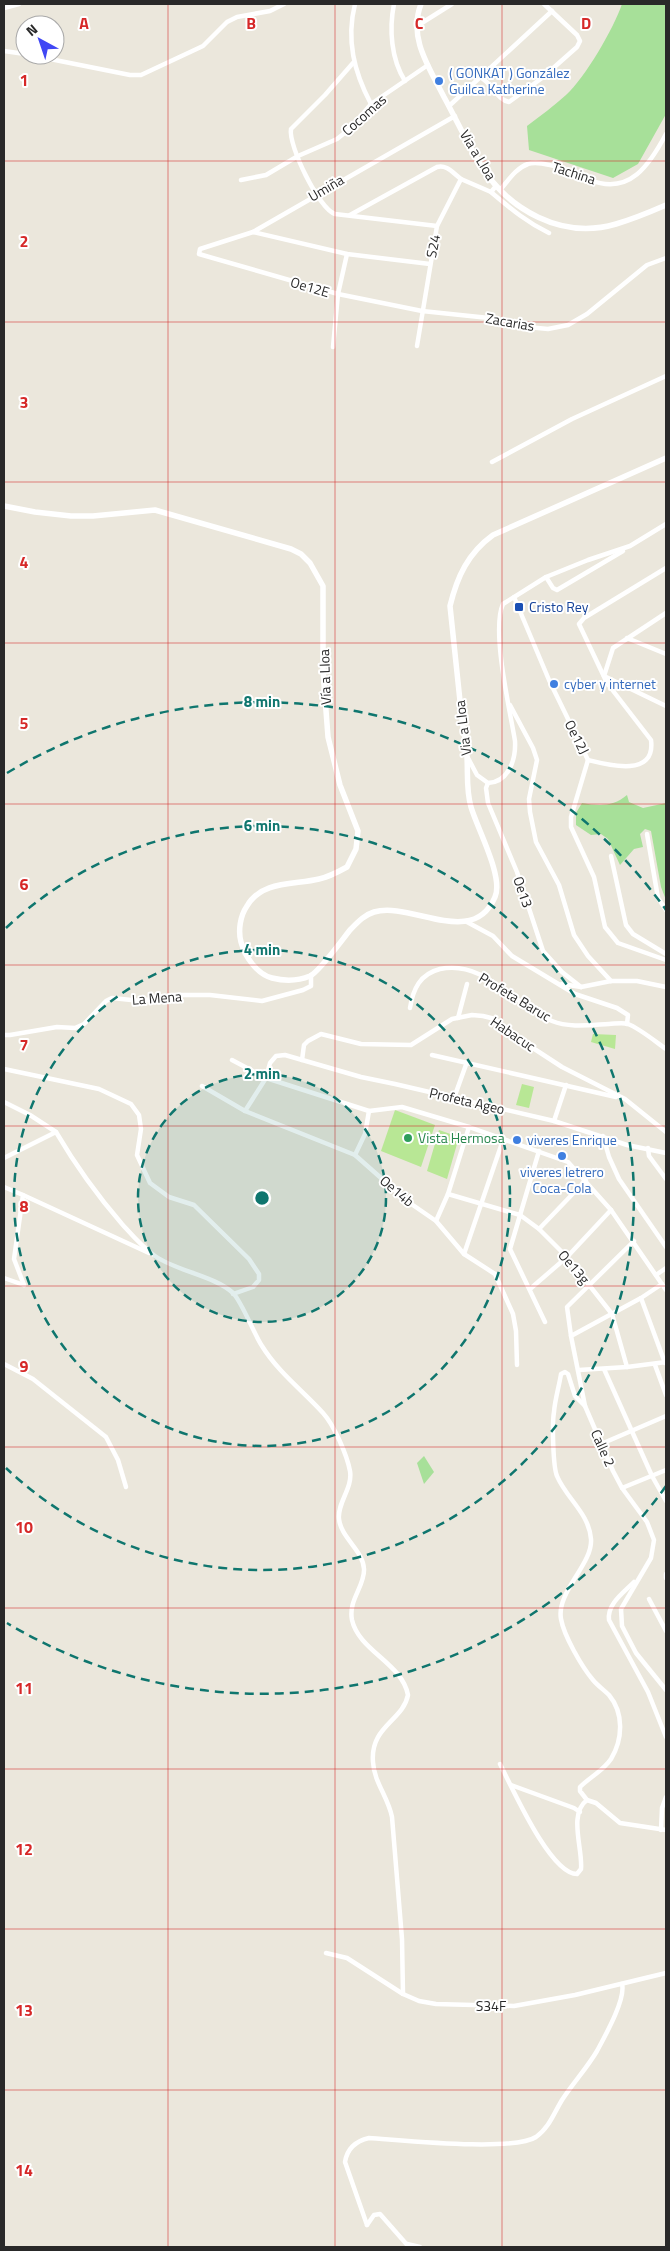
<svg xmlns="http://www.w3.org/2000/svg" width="670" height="2251" viewBox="0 0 670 2251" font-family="'Titillium Web',sans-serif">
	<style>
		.green { fill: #a7e099 }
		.pitch { fill: #b8e795 }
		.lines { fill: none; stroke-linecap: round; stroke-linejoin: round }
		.minor { stroke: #fff; stroke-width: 4.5 }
		.tertiary { stroke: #fff; stroke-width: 5.5 }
		.grid { fill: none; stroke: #d62828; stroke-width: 1; stroke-opacity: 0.55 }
		.ring { fill: none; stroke: #0f766e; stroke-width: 2.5; stroke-dasharray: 9 6 }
		.shop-dot { fill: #3f7fe0; stroke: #fff; stroke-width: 2 }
		.transit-dot { fill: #1a4fb4; stroke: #fff; stroke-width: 2 }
		.leisure-dot { fill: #2e9e5b; stroke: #fff; stroke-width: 2 }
		.labels { text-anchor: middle; stroke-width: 4; stroke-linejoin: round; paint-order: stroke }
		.shop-label { font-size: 14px; fill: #366cbe; stroke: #fff; text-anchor: start }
		.street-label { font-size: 14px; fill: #292929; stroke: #fff }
		.transit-label { font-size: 14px; fill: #164399; stroke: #fff; text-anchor: start }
		.leisure-label { font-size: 14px; fill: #27864d; stroke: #fff; text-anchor: start }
		.grid-label { font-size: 16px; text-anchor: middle; font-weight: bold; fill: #d62828; stroke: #fff; stroke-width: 4; stroke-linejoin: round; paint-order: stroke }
		.centre { fill: #0f766e; stroke: #fff; stroke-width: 2.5 }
		.ring-label { font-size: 15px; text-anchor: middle; font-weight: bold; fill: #0f766e; stroke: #fff; stroke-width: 4; stroke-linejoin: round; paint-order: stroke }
	</style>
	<rect width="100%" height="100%" fill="#ebe7dc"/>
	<!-- green -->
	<g class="green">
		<path d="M622,4H666V114L638,164L613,178L529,150L527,126C540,116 554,106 566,95C585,78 614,28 622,4Z"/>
		<path d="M627,795L629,802L643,808L666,803V900L661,887L651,831L645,829L640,834L643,847L634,849L620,865L608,839L601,834L591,835L576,825V813L582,803C599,806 613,807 627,795Z"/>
		<path d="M424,1456L434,1472L424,1484L417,1463Z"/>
	</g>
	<!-- pitch -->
	<g class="pitch">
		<path d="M593,1034L616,1035L615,1049L591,1042Z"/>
		<path d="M522,1084L534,1087L529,1108L516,1105Z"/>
		<path d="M395,1110L435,1125L421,1167L381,1151Z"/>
		<path d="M439,1130L459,1137L447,1179L427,1171Z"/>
	</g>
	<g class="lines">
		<!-- minor -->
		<g class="minor">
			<path d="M355,4C346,40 354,72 371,104"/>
			<path d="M394,4C389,29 391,59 405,81"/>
			<path d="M4,8L19,4"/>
			<path d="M417,26L452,4"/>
			<path d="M4,51L25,54"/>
			<path d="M30,55L130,75H141L203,46L227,22L237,17L270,11L284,4"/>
			<path d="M353,63L325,95L291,129C288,145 319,209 335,214L437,226"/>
			<path d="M480,77C492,83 497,100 509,102L542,78L577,47L580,41L577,35L544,4"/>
			<path d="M449,106L552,11"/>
			<path d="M455,116L253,232L200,249L199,254L338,294L422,311L489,318L527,327L548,329L568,325L587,314L647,265L666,258"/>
			<path d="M461,179L491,192"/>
			<path d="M241,180L266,175L298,156L337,139L352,127L371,104L428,65"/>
			<path d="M496,186L491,192C510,208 526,222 549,233"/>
			<path d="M500,190C508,181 516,168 528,164C536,161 545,164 554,166C567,169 578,175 590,180C630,196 650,164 666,134"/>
			<path d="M350,215L437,167C446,164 453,173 461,179L437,226L417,346"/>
			<path d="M253,232L347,254L430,264"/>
			<path d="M333,347L338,294L347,254"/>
			<path d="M492,462L572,419L666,376"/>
			<path d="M546,577L553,588L557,590L623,551"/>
			<path d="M514,597L549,680L588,760C608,765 656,778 651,740L607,683L579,624L584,618L666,568"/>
			<path d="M627,638L666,654"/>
			<path d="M604,676L613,648L666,613"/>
			<path d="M604,676L666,706"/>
			<path d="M510,705L533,748L537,760L529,799L530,812L536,842L559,885L574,935L588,956L611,981"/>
			<path d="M468,758L477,775L488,783C509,782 516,759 515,741C510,710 491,630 503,604L546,577L588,560L630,546L666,524"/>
			<path d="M588,760L571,817V827L594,877L605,927L618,943L666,960"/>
			<path d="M488,783L486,788L488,803L517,872L543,951L562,972L581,987"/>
			<path d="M647,834L658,898L666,910"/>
			<path d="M611,856L626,925L633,934L666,954"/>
			<path d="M467,922L493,936L512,956L575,994L617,1008L628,1015L627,1024"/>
			<path d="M562,984L581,987L611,981H637L666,987"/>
			<path d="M410,1008C413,989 420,974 440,969C484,959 515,1006 552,1021C569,1028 590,1025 609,1024C614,1024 622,1022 628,1024C639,1028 656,1042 666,1049"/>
			<path d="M458,1018L467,984"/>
			<path d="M4,1035H10L57,1027L75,1028L84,1024L106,1001L112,998L141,1001L174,995H210L262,1001L303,990L311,986V975"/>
			<path d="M432,1055L616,1097"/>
			<path d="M232,1060L266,1078L369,1111L402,1107L469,1127L568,1162L611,1210L666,1290"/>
			<path d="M302,1060L304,1045L308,1041L321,1034L361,1044L411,1045L452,1019L472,1015L483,1016L495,1019L516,1037L562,1067L625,1099L666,1132"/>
			<path d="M4,1069L99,1089L131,1104L139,1115L141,1129L137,1155L150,1183L169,1197L194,1205L249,1259L259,1274V1280L253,1287L233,1294"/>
			<path d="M202,1086L245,1111L355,1155L407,1201L436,1221L464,1254L495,1274L513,1314L516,1331L517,1365"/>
			<path d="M454,1098L467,1062"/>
			<path d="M4,1102L30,1115L56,1132L4,1158"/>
			<path d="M245,1111L266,1078L270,1063L276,1056L285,1055L361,1077L395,1084L554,1121L627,1145L666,1153"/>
			<path d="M554,1121L566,1085"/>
			<path d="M56,1132C76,1166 96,1194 122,1224C132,1235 142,1247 155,1256C176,1271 215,1276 233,1293C242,1302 254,1334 262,1346C278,1372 303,1391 323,1413C334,1425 347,1455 350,1471C353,1488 337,1503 339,1519C341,1538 363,1550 364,1569C365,1586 348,1600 352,1620C359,1651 402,1663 408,1695C403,1721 370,1726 373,1762C374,1782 388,1797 392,1817L402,1939L403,1994"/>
			<path d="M603,1136L609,1157L619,1179L666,1247"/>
			<path d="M648,1148L649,1156L666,1179"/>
			<path d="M539,1151L510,1249L545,1322"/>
			<path d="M355,1155L365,1134L369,1111"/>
			<path d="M4,1187L23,1195L14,1259L24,1285"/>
			<path d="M448,1194L520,1215L539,1229L567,1257L612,1314L627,1367"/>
			<path d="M23,1195L149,1253"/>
			<path d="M436,1221L448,1194L469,1127"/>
			<path d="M539,1229L586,1180"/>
			<path d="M634,1241L567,1307L571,1336L585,1406L613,1471L622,1488L647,1522L654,1540L651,1558L621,1609L622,1626L636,1653L666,1690"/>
			<path d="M464,1254L503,1140"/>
			<path d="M656,1275L666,1268"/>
			<path d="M4,1278L24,1285"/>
			<path d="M530,1289L567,1257L611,1210"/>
			<path d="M641,1298L665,1363"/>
			<path d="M571,1336L641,1298L662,1284"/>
			<path d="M4,1364L33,1379L106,1437L118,1460L126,1487"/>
			<path d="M655,1365L666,1395"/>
			<path d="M604,1369L652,1476L666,1501"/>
			<path d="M579,1370L627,1367L666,1362"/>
			<path d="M585,1406L575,1396L568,1374L565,1372L561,1374C559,1387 555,1399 554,1412C552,1423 553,1467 557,1476C566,1498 589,1513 591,1539C593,1564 556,1592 561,1619C564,1636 582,1667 593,1680C598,1686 604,1690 609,1695C624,1713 623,1739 611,1759C603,1771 590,1777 580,1787V1791L587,1800"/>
			<path d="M601,1444L666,1416"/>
			<path d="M622,1488L666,1470"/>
			<path d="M666,1574V1578"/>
			<path d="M634,1582C623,1593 607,1604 609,1620L648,1692L666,1737"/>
			<path d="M649,1599L666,1631"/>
			<path d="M500,1764C512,1787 550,1874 577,1874L581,1869C583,1849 568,1814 587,1800L596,1803L620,1823L666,1830"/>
			<path d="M511,1785L574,1808L580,1812"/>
			<path d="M661,1830L662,1808L666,1797"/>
			<path d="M326,1953L347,1958L403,1994L419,2001L436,2004L514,2006L575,1995L666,1973"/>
			<path d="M367,2225L345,2162C347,2149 356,2141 369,2138C401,2140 513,2152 536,2137C549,2128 554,2113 562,2100C573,2083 587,2068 597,2051C605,2036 626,1999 622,1984"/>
			<path d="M367,2225L374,2215L380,2214L409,2247"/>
			<path d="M407,2244L420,2247"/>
		</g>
		<!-- tertiary -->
		<g class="tertiary">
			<path d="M421,4C408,38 429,67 444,97C456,119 467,143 480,164C508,210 562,240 616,224C633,219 650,212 666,205"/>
			<path d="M4,506L35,512L71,516H93L155,510L291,549L301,554L310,563L323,586V671L328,737L340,785L358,831L356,849L347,867C338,872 329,877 319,879C295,885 262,880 247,906C240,916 238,931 241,942C245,957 257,974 272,978C284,981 298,981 310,976C319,972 342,940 350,930C357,923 364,915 374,912C411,901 473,949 495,897C504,877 477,828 471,807C466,790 468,774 467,757C466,745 464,732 462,720C458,682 454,644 450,606C457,577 468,553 493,535L666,458"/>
		</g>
	</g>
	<!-- grid -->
	<path class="grid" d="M168,4V2247M335,4V2247M502,4V2247M4,161H666M4,322H666M4,482H666M4,643H666M4,804H666M4,965H666M4,1126H666M4,1286H666M4,1447H666M4,1608H666M4,1769H666M4,1929H666M4,2090H666"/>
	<!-- distance rings -->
	<circle cx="262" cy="1198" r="124" fill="#0f766e" fill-opacity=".12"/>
	<g class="ring">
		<circle cx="262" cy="1198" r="124"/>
		<circle cx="262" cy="1198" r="248"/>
		<path d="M6 928A372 372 0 1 1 6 1468"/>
		<path d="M666 1486A496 496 0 0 1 7 1623M7 773A496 496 0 0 1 666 910"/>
	</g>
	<!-- markers -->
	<g class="shop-dot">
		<circle cx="439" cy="81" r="5"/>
		<circle cx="554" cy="684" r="5"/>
		<circle cx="517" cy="1140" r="5"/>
		<circle cx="562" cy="1156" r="5"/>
	</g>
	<rect class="transit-dot" x="514" y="602" width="10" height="10" rx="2.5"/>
	<circle class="leisure-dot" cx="408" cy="1138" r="5"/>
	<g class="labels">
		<!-- shop labels -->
		<g class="shop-label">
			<text x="449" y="78">( GONKAT ) González<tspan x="449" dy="16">Guilca Katherine</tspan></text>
			<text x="564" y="689">cyber y internet</text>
			<text x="527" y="1145">viveres Enrique</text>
			<text x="562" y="1177" text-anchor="middle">viveres letrero<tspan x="562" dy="16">Coca-Cola</tspan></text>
		</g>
		<!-- street labels -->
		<g class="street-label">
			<text transform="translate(364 115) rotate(-42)" y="5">Cocomas</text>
			<text transform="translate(478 155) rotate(59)" y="5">Via a Lloa</text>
			<text transform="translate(574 173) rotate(18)" y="5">Tachina</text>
			<text transform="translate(326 188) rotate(-30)" y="5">Umiña</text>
			<text transform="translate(433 246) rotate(-79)" y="5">S24</text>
			<text transform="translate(310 287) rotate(16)" y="5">Oe12E</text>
			<text transform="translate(510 322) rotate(10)" y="5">Zacarias</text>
			<text transform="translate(325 677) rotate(-92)" y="5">Vía a Lloa</text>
			<text transform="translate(463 728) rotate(-97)" y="5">Via a Lloa</text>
			<text transform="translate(577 737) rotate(63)" y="5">Oe12J</text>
			<text transform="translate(523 892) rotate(71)" y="5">Oe13</text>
			<text transform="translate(515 997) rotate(31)" y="5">Profeta Baruc</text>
			<text transform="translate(157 998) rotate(-4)" y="5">La Mena</text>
			<text transform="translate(513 1034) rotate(34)" y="5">Habacuc</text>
			<text transform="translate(467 1101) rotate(13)" y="5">Profeta Ageo</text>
			<text transform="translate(397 1191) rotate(40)" y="5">Oe14b</text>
			<text transform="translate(574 1267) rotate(49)" y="5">Oe13g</text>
			<text transform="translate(603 1448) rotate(66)" y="5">Calle 2</text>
			<text x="491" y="2011">S34F</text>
		</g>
		<!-- transit labels -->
		<g class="transit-label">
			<text x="529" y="612">Cristo Rey</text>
		</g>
		<!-- leisure labels -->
		<g class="leisure-label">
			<text x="418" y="1143">Vista Hermosa</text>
		</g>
	</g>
	<g class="grid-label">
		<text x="84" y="29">A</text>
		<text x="251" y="29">B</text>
		<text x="419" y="29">C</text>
		<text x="586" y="29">D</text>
		<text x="24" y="86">1</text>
		<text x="24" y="247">2</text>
		<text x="24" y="408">3</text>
		<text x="24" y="568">4</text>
		<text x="24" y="729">5</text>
		<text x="24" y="890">6</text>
		<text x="24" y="1051">7</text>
		<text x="24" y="1212">8</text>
		<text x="24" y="1372">9</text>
		<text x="24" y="1533">10</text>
		<text x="24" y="1694">11</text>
		<text x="24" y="1855">12</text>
		<text x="24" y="2016">13</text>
		<text x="24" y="2176">14</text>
	</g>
	<circle cx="262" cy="1198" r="8" class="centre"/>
	<g class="ring-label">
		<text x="262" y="707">8 min</text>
		<text x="262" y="831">6 min</text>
		<text x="262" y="955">4 min</text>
		<text x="262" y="1079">2 min</text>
	</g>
	<!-- border -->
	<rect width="670" height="2251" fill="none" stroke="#292929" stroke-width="10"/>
	<!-- north arrow -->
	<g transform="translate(40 40) rotate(320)"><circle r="24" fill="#ffffff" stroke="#a9a9a9"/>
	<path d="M0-4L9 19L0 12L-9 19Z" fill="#4047f4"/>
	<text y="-8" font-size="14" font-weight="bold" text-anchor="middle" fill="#292929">N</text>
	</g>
</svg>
